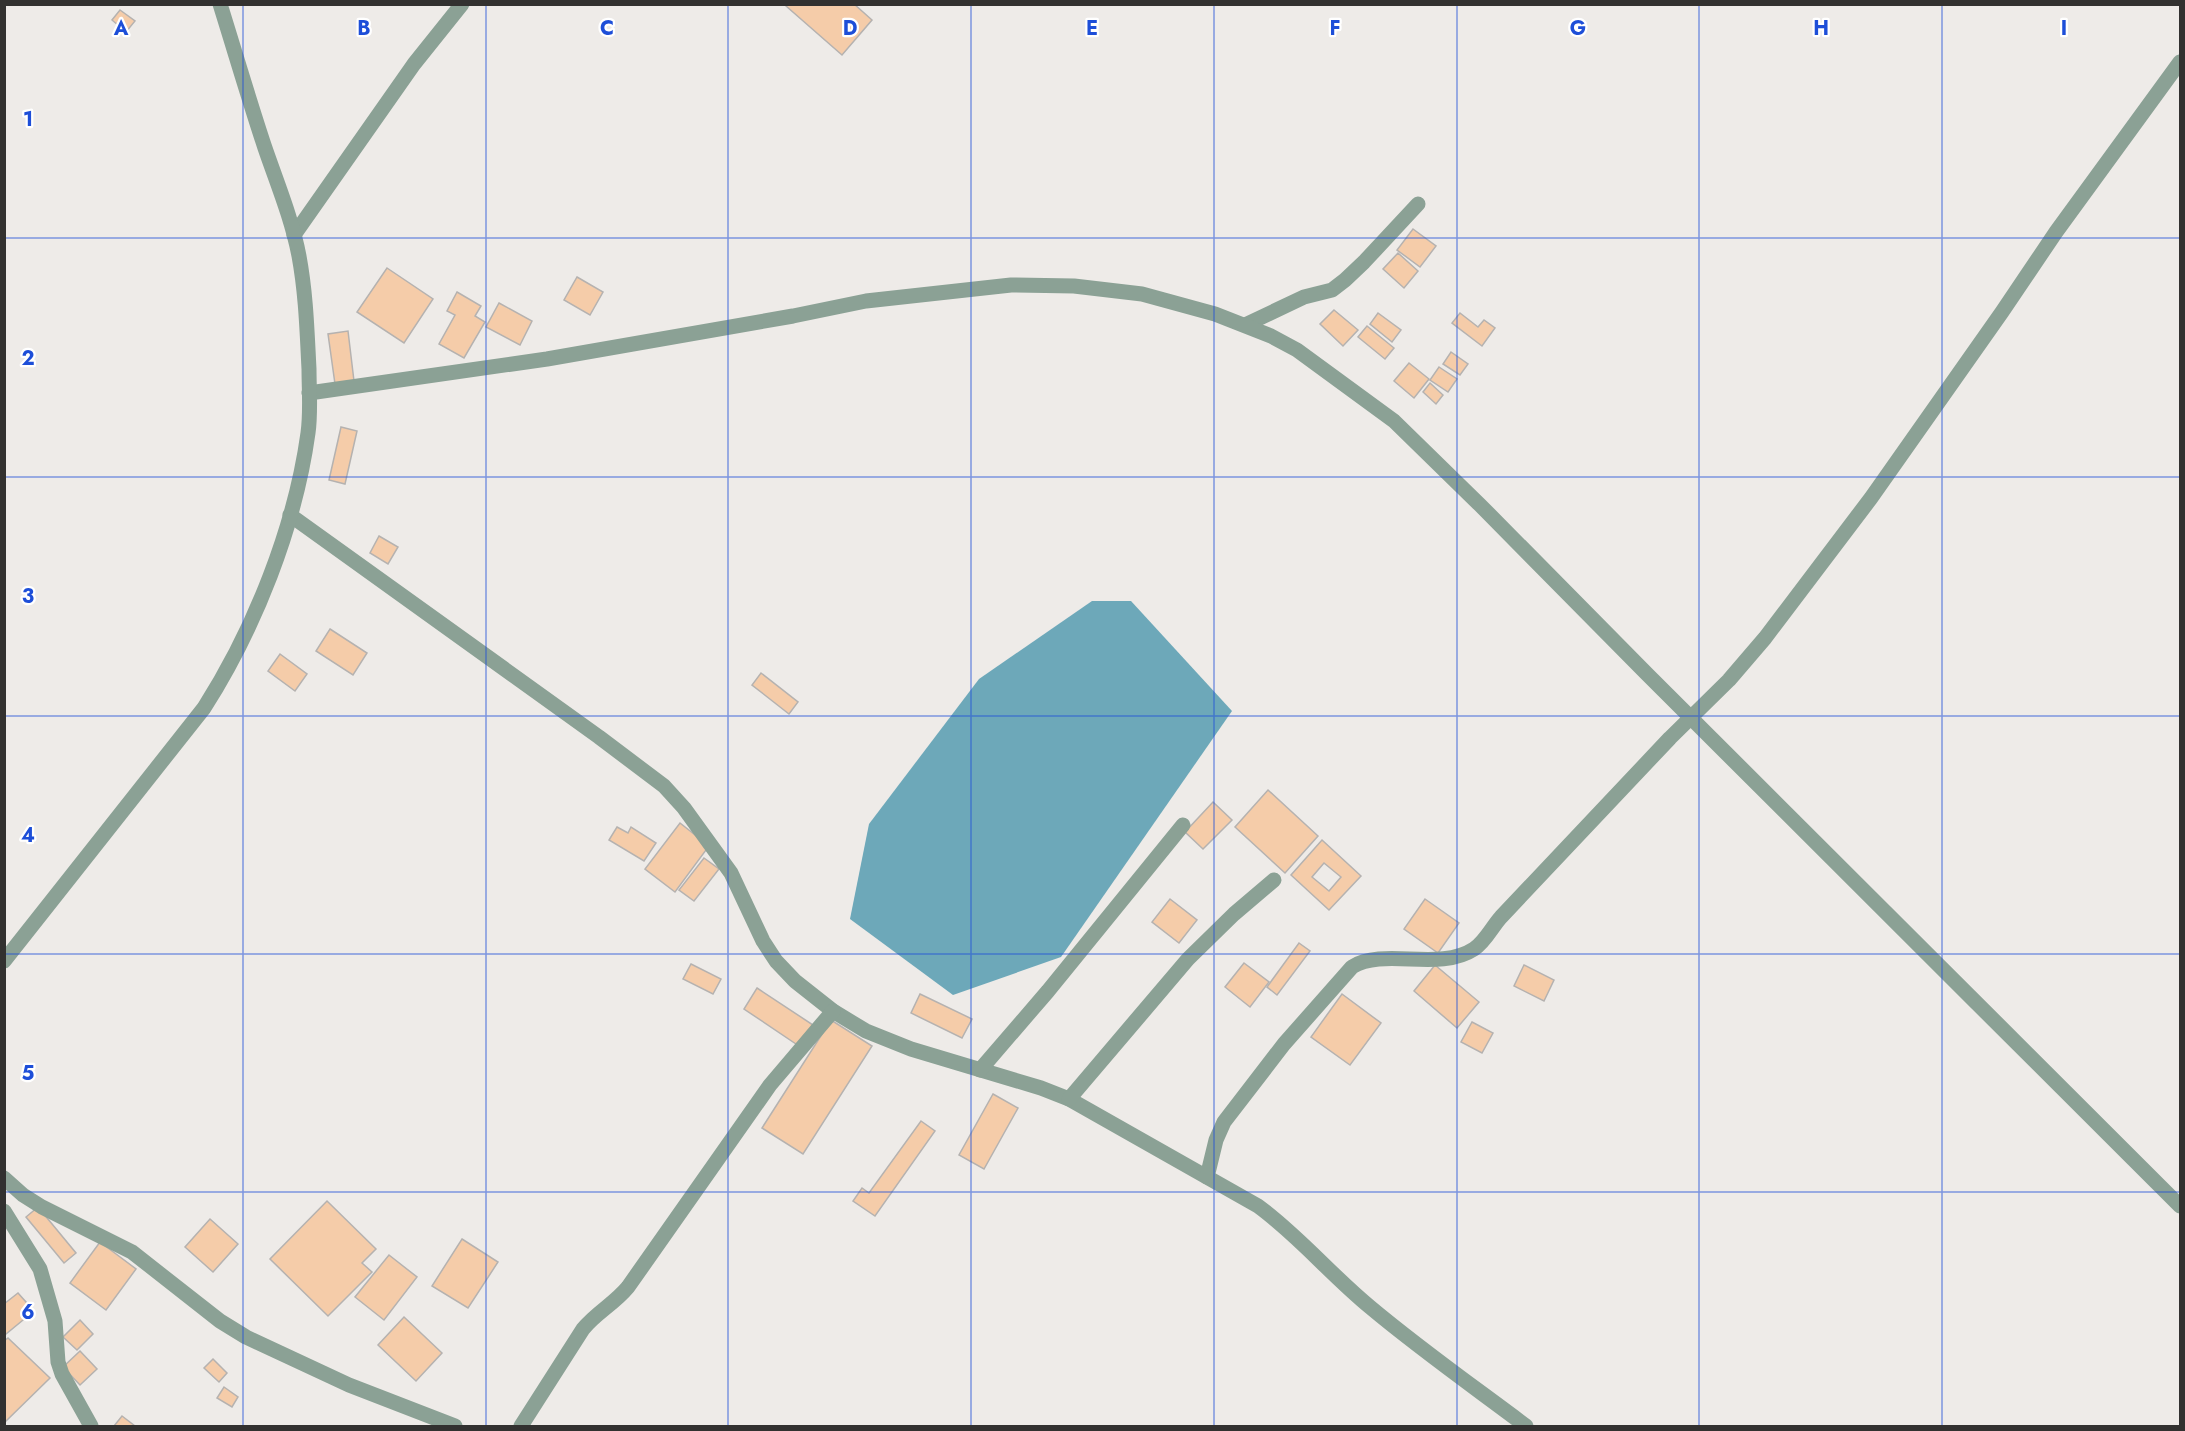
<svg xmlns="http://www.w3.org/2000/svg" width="2185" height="1431" viewBox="0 0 2185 1431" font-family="Jost,sans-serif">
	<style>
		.water { fill: #6da8b9 }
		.building { fill: #f5cca9; stroke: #b5b2b0; stroke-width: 1.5; fill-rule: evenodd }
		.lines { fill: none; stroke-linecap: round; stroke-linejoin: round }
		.minor { stroke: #8ba195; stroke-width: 15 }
		.grid { fill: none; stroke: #1d4ed8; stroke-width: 1.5; stroke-opacity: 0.55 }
		.grid-label { font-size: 20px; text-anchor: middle; font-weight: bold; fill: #1d4ed8; stroke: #fff; stroke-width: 4.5; stroke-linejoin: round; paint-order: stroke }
	</style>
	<rect width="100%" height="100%" fill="#eeebe8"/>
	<!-- water -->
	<path class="water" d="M1092,601H1131L1232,711L1061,957L953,995L850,919L869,824L979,679Z"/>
	<!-- building -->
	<g class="building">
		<path d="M788,4H854L872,20L842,55L786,6Z"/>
		<path d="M120,10L135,21L126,32L112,20Z"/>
		<path d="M1413,229L1436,246L1420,267L1397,250Z"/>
		<path d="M1398,253L1418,271L1404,288L1383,269Z"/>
		<path d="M387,268L433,299L404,343L357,312Z"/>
		<path d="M577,277L603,292L590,315L564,300Z"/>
		<path d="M457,292L481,306L475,316L485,322L464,358L439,344L455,315L447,311Z"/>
		<path d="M499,303L532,321L520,345L486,327Z"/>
		<path d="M1334,310L1358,330L1343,346L1320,324Z"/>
		<path d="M1378,313L1401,330L1392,342L1370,324Z"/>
		<path d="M1460,313L1478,327L1484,320L1495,328L1482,346L1452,323Z"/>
		<path d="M1367,326L1394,348L1385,359L1358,337Z"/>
		<path d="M348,331L354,381L335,384L328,334Z"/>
		<path d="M1451,352L1468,364L1460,375L1443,364Z"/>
		<path d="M1409,363L1429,379L1414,398L1394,381Z"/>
		<path d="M1439,367L1457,379L1448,392L1430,380Z"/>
		<path d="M1430,383L1443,395L1436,404L1423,392Z"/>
		<path d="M341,427L357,431L345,484L329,480Z"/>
		<path d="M379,536L398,547L388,564L370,553Z"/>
		<path d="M330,629L367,653L353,675L316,651Z"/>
		<path d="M280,654L307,674L295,691L268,671Z"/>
		<path d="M761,673L798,702L789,714L752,685Z"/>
		<path d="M1268,790L1318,836L1285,873L1235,827Z"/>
		<path d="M1213,802L1232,820L1203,849L1185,832Z"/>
		<path d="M680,823L709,846L675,892L645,869Z"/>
		<path d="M617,827L628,833L631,827L656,843L644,861L609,840Z"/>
		<path d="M1322,840L1361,876L1329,910L1291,875ZM1324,863L1341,877L1329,891L1312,877Z"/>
		<path d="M704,858L719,869L694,901L679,890Z"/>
		<path d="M1170,899L1197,920L1179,943L1152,922Z"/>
		<path d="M1425,899L1459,923L1438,953L1404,929Z"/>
		<path d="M1299,943L1310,951L1277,995L1267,987Z"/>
		<path d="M1244,963L1269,982L1250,1007L1225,987Z"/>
		<path d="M691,964L721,979L713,994L683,979Z"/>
		<path d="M1435,965L1479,1002L1457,1028L1414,991Z"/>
		<path d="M1524,965L1554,980L1544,1001L1514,986Z"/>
		<path d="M757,988L813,1025L799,1046L744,1009Z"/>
		<path d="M920,994L972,1019L962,1038L911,1013Z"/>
		<path d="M1342,994L1381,1023L1350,1065L1311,1037Z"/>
		<path d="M831,1020L872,1046L803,1154L762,1128Z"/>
		<path d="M1472,1022L1493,1033L1482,1053L1461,1042Z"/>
		<path d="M993,1094L1018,1108L984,1169L959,1155Z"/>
		<path d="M921,1121L935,1131L875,1216L853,1201L862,1188L869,1193Z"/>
		<path d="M327,1201L376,1249L362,1263L372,1272L328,1316L270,1259Z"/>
		<path d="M38,1207L76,1253L64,1263L26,1217Z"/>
		<path d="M210,1219L238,1244L213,1272L185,1247Z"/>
		<path d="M462,1239L498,1262L468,1308L432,1286Z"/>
		<path d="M100,1242L136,1269L106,1310L70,1283Z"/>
		<path d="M389,1255L417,1277L384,1320L355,1297Z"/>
		<path d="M18,1293L34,1311L6,1334L4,1332V1304Z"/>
		<path d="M404,1317L442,1353L416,1381L378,1345Z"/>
		<path d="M80,1320L93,1334L77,1350L63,1337Z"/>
		<path d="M8,1338L50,1378L4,1423V1341Z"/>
		<path d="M80,1351L97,1369L80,1385L63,1367Z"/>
		<path d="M213,1359L227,1373L219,1382L204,1368Z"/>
		<path d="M224,1387L238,1397L232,1407L217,1398Z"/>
		<path d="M122,1416L135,1426H114Z"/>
	</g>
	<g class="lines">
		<!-- minor -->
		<g class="minor">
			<path d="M294,235L414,64L462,4"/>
			<path d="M1245,325L1304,297L1332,290L1345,280L1364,262L1418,204"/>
			<path d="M309,393L547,359L793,316L866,301L1011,285L1074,286L1142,294L1215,314L1271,336L1297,350L1394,421L1480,505L1647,674L2180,1206"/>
			<path d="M290,515L599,737L664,786L684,808L731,873L763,941L776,961L795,981L833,1011L866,1031L911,1049L1041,1088L1069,1099L1258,1206C1299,1236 1331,1275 1370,1307C1420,1349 1474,1387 1526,1426"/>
			<path d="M4,961L204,708C255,628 295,527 308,433C311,412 309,390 309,369C307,331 306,294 299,256C292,219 277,183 265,148C249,100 235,52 220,4"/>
			<path d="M980,1070L1048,991L1183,825"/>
			<path d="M1069,1099L1188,959L1234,914L1274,880"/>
			<path d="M1207,1177L1216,1140L1224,1122L1284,1044L1352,967C1384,947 1439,972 1474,949C1485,942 1492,927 1501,917L1670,738L1729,680L1765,638L1871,498L2002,312L2056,232L2180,62"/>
			<path d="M4,1178L23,1195L42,1207L132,1252L220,1321L246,1337L349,1385L455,1426"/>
			<path d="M4,1211L40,1269L55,1321L58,1362L62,1374L91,1426"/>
			<path d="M521,1426L583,1329C597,1312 614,1304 628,1287L770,1085L833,1011"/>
		</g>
	</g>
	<!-- grid -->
	<path class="grid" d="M243,4V1426M486,4V1426M728,4V1426M971,4V1426M1214,4V1426M1457,4V1426M1699,4V1426M1942,4V1426M4,238H2180M4,477H2180M4,716H2180M4,954H2180M4,1192H2180"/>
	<g class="grid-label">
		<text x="121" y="35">A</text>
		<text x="364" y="35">B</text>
		<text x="607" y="35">C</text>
		<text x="850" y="35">D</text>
		<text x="1092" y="35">E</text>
		<text x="1335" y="35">F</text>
		<text x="1578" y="35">G</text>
		<text x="1821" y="35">H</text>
		<text x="2064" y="35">I</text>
		<text x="28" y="126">1</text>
		<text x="28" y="365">2</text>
		<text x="28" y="603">3</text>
		<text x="28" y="842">4</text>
		<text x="28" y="1080">5</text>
		<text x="28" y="1319">6</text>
	</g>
	<!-- border -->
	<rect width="2185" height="1431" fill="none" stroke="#323130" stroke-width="12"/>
</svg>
